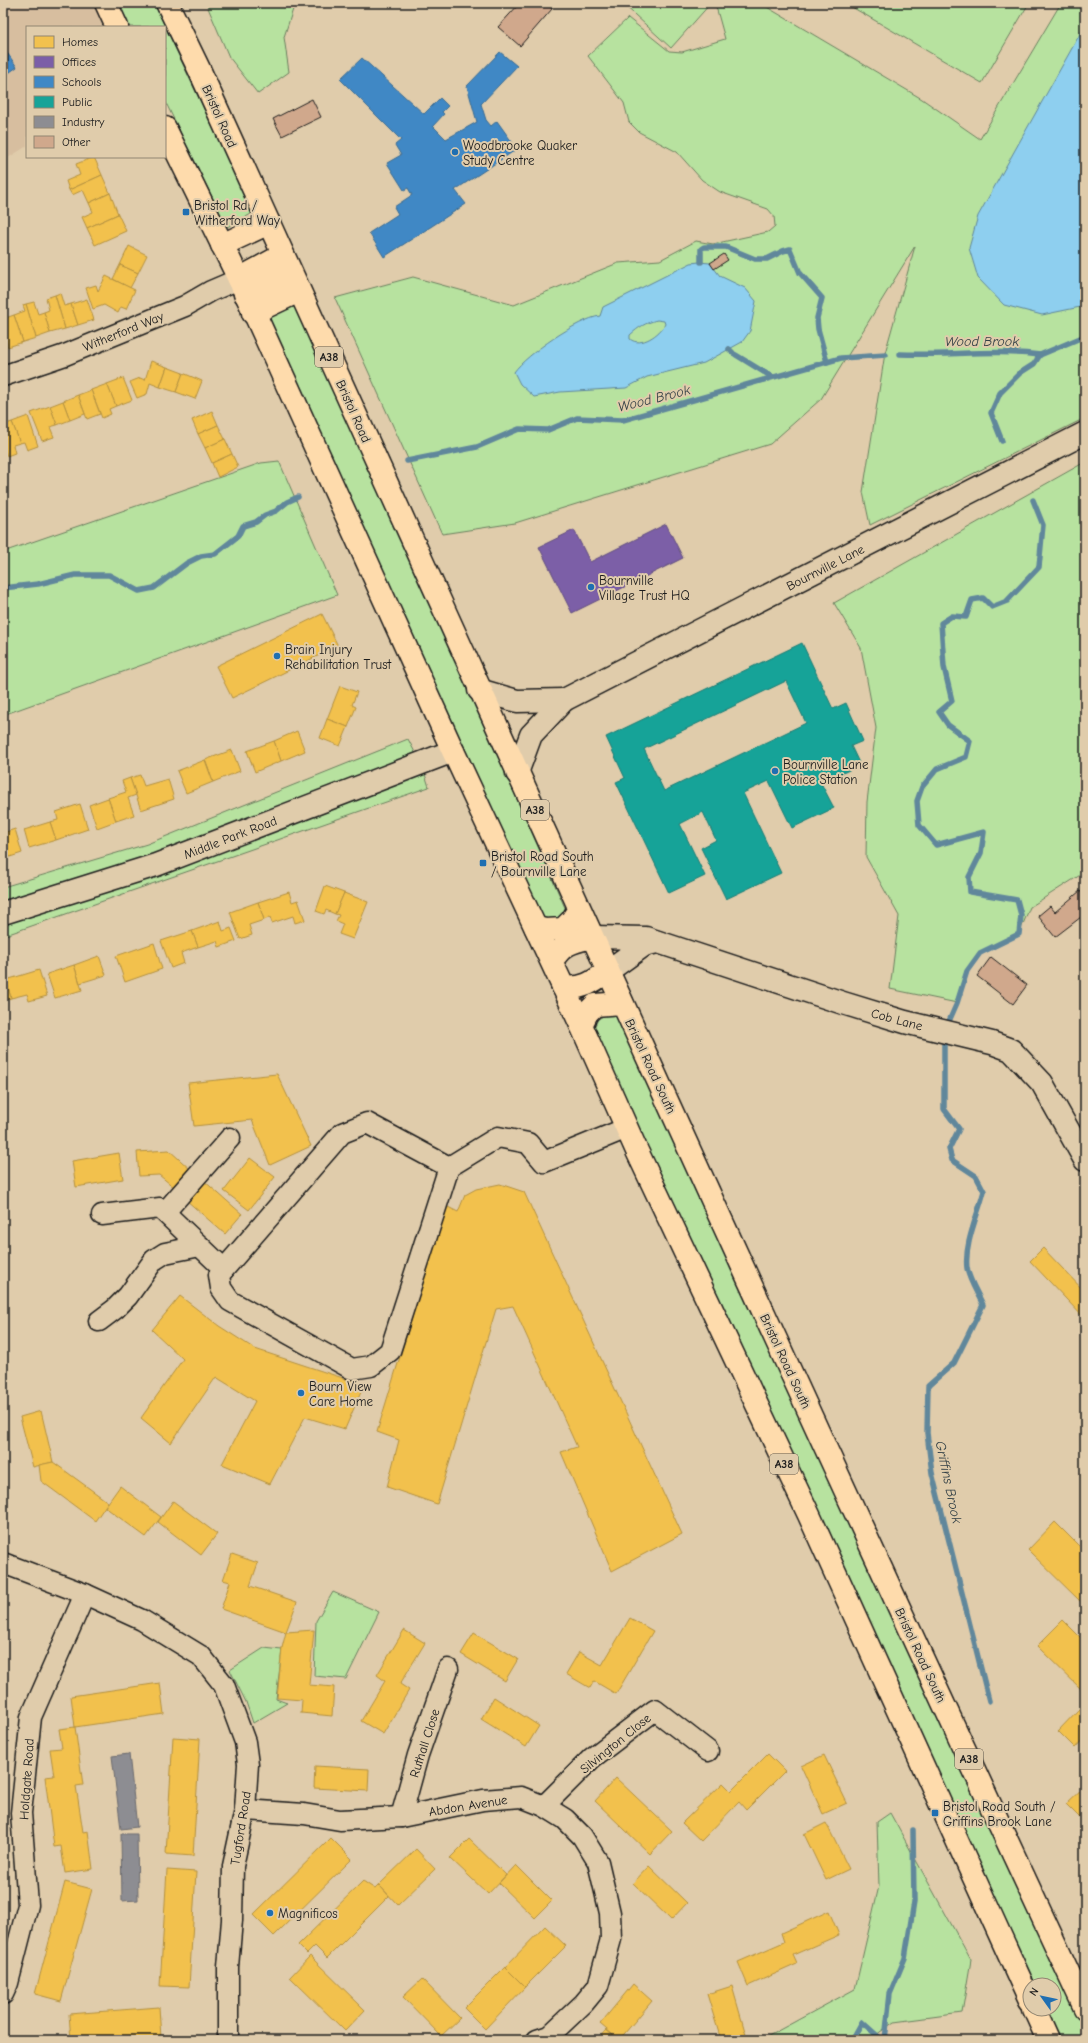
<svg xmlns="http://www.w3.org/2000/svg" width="1088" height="2043" viewBox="0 0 1088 2043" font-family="'Comic Neue',sans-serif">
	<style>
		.built { fill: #d7be9f }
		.green { fill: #b7e29f; stroke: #6a7f5e }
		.water { fill: #8ecfef; stroke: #60879b; fill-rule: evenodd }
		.homes { fill: #f2c14e; stroke: #b2903f }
		.offices { fill: #7b5ea7; stroke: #5e4a7d }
		.schools { fill: #3f88c5; stroke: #346892 }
		.public { fill: #17a398; stroke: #187a73; fill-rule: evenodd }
		.industry { fill: #8d8d92; stroke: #6b6b6f }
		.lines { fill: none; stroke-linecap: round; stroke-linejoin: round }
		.stream { stroke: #60879b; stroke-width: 5.5 }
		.building { fill: #d0a88c; stroke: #1c1c1c }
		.street-casing { stroke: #1c1c1c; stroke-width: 23 }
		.secondary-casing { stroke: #1c1c1c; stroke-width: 25 }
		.highway-casing { stroke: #1c1c1c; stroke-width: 25 }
		.street { stroke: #e0ccab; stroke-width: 20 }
		.secondary { stroke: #e0ccab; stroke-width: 22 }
		.highway { stroke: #fedbac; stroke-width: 22 }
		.poi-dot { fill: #1f6fb2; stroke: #e0ccab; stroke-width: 1.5 }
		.labels { text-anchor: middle; stroke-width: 4; stroke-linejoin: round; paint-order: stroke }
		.shield { fill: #e0ccab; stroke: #575147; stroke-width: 1 }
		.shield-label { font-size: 12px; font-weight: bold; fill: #1c1c1c }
		.street-label { font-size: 13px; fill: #1c1c1c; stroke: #e0ccab }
		.poi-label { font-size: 13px; fill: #1c1c1c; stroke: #e0ccab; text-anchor: start }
		.water-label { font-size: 14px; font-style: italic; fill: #334046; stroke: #e0ccab }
	</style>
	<rect width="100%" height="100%" fill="#e0ccab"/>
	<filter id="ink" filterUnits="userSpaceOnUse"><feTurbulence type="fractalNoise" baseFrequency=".025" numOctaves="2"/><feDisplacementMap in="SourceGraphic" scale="8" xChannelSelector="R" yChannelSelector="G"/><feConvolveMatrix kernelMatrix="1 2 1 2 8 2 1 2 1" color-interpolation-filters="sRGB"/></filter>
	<g filter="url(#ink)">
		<!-- built -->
		<path class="built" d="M3,3H93L103,27H27V146L3,161Z"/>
		<!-- green -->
		<g class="green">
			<path d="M117,3H154L253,213L227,227L165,101V27H129Z"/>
			<path d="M206,3H295L284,37L289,72L258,94L229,57Z"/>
			<path d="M622,3H711L671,48Z"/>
			<path d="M715,3H760L922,99L980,139L1061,3H1085V418L870,525L863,492L885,353L915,246L821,399L770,444L515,523L442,534L335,298L413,277L514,305L618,263L660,260L696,241L713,244L768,232L775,226L774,216L768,209L720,192L702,180L677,152L639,132L629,122L624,103L588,56L628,18L669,51L682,52L725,39Z"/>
			<path d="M845,3H1029L982,83Z"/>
			<path d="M298,304L566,910L558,922L542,917L264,319Z"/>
			<path d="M279,461L337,595L3,715V552L261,463Z"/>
			<path d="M1085,462V872L1030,907L1019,934L980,953L967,971L957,1003L890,989L899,916L866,857L867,802L876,728L861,648L834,603Z"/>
			<path d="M408,739L419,760L142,862L3,906V887L147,844Z"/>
			<path d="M424,771L429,787L3,936V919Z"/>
			<path d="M607,1014L620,1016L1085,2028V2040H1060L1046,2009H1054V1985H1035L593,1030L598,1019Z"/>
			<path d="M333,1592L379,1612L346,1679L314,1676L316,1621Z"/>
			<path d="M264,1648L282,1650L276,1699L287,1703L253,1723L246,1702L230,1670Z"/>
			<path d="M890,1813L971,1960L962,2013L894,2022L869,2040H761L855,1989L879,1886L877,1822Z"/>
		</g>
		<!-- water -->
		<g class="water">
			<path d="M1085,25V306L1042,315L1004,305L978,278L969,248L978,216Z"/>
			<path d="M699,262L710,263L720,276L745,288L756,301L750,331L742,342L704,363L647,377L626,388L560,392L534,397L520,384L514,372C527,354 578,319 600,316L603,307L691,263ZM657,320L664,321L665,324C660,334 641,348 630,339V335C639,327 645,323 657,320Z"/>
		</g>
		<!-- homes -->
		<g class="homes">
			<path d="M94,157L102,175L69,190L66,181L80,175L76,164Z"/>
			<path d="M102,175L110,193L89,203L83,190L72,195L69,190Z"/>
			<path d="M110,193L118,214L87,228L82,217L93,212L89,203Z"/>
			<path d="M118,214L126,231L95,245L87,228Z"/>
			<path d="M129,246L147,255L138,273L120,265Z"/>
			<path d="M120,265L138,273L130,288L113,279Z"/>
			<path d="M106,276L135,290L126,309L121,307L118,313L104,305L93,309L86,288L96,285L98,291Z"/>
			<path d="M60,293L64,306L71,304L78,325L65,329L55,295Z"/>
			<path d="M55,295L65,329L50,333L44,312L49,310L46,298Z"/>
			<path d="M87,299L94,320L78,325L71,304Z"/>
			<path d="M34,302L38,314L44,312L50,333L36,338L26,304Z"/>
			<path d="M26,304L36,338L23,342L14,315L25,311L23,305Z"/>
			<path d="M14,315L23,342L8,347L3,330V319Z"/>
			<path d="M151,361L167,367L160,387L150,383L147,394L137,398L130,382L140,378L145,380Z"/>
			<path d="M167,367L183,373L176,392L160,387Z"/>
			<path d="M183,373L202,381L195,399L176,392Z"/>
			<path d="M123,378L132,400L116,406L107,384Z"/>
			<path d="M107,384L116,406L109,409L111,414L102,418L91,390Z"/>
			<path d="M91,390L100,414L87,419L78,395Z"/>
			<path d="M78,395L85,414L70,420L63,401Z"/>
			<path d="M63,401L70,420L57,425L50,406Z"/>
			<path d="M50,406L57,425L50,427L54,437L42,441L31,413Z"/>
			<path d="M212,411L218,425L198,434L192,420Z"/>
			<path d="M28,416L38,446L27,450L24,442L20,443L12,422Z"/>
			<path d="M12,422L20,443L13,445L15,453L7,456L3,445V425Z"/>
			<path d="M218,425L225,439L205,448L198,434Z"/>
			<path d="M225,439L232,454L212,463L205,448Z"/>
			<path d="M232,454L238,467L218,477L212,463Z"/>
			<path d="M322,614L338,646L232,698L216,666Z"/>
			<path d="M340,686L357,692L352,705L356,707L348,727L327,719Z"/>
			<path d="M327,719L348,727L340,746L320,738Z"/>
			<path d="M297,731L305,751L281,761L274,741Z"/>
			<path d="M274,741L281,761L255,772L247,751Z"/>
			<path d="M232,750L240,771L213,782L205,760Z"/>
			<path d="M205,760L213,782L186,793L177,771Z"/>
			<path d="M140,775L144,786L168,779L174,799L141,810L130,778Z"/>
			<path d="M130,778L136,795L128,798L134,815L116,821L108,798L126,792L122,781Z"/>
			<path d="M108,798L116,821L97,828L89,805Z"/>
			<path d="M80,804L88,829L56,840L50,822L58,820L56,812Z"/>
			<path d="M50,822L56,840L29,848L24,830Z"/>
			<path d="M15,829L22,853L4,859L3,833Z"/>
			<path d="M325,886L344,893L335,914L326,910L324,914L316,911Z"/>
			<path d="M289,892L292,902L298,900L305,920L295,923L293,916L272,923L270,917L264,920L258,902Z"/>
			<path d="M344,893L368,902L353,939L339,934L343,924L336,921L339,915L335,914Z"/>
			<path d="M258,902L264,920L249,925L252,935L240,939L230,912Z"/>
			<path d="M220,921L223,931L231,928L236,941L219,947L217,941L198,947L192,931Z"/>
			<path d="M192,931L198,947L181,953L184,963L171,968L161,941Z"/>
			<path d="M154,943L162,969L125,982L116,956Z"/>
			<path d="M99,956L106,975L80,983L74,965Z"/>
			<path d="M74,965L82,990L55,998L47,974Z"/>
			<path d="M39,970L47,996L29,1001L27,994L11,998L6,980Z"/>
			<path d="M6,980L11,998L3,1001V981Z"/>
			<path d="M277,1074L311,1146L270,1165L252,1120L194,1126L188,1083Z"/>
			<path d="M169,1150L191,1170L175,1188L159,1175L139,1176L137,1152Z"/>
			<path d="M119,1153L123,1179L76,1187L72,1161Z"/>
			<path d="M250,1158L275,1177L249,1210L224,1191Z"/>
			<path d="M203,1180L242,1214L225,1234L186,1200Z"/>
			<path d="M500,1184L524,1192L682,1534L612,1571L561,1452L577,1447L513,1306L496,1309L437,1504L387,1487L399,1440L377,1432L446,1206L458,1212L465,1195L476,1189Z"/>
			<path d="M1043,1248L1085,1292V1319L1030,1261Z"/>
			<path d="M180,1296L219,1326L255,1349L364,1385L345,1429L305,1417L270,1484L222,1464L255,1401L216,1377L171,1443L141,1418L183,1359L152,1330Z"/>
			<path d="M41,1411L53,1462L33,1467L20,1417Z"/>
			<path d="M53,1462L108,1502L95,1521L41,1481L39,1465Z"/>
			<path d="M120,1486L161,1517L146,1537L105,1507Z"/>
			<path d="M173,1501L217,1534L201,1555L158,1522Z"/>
			<path d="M1055,1522L1085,1552V1598L1081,1602L1028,1550Z"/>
			<path d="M232,1554L258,1563L250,1586L297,1602L286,1632L221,1609L230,1582L223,1580Z"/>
			<path d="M630,1618L653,1631L616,1694L594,1681L590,1688L566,1674L579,1652L602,1665Z"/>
			<path d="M1063,1620L1085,1642V1693L1037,1646Z"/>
			<path d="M314,1630L309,1685L334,1687L332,1716L301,1713L302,1700L277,1698L282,1648L286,1632Z"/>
			<path d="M404,1630L425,1643L400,1684L409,1690L383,1734L361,1721L385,1681L377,1675Z"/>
			<path d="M474,1633L518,1659L505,1681L461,1654Z"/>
			<path d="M160,1683L164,1714L75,1727L71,1696Z"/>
			<path d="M494,1697L539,1726L526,1747L481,1719Z"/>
			<path d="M1080,1708L1085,1714V1737L1075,1748L1058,1731Z"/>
			<path d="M75,1727L83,1785L76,1786L83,1832L88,1831L93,1869L65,1873L61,1846L54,1847L45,1777L54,1776L50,1749L62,1748L59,1729Z"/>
			<path d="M173,1737L200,1739L193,1856L166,1854Z"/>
			<path d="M768,1754L785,1771L746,1810L739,1802L701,1841L682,1823L723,1783L731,1791Z"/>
			<path d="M824,1755L847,1803L823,1814L801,1766Z"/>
			<path d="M315,1766L369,1769L368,1791L314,1788Z"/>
			<path d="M616,1778L672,1831L650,1854L595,1801Z"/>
			<path d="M1085,1786V1823L1066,1804Z"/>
			<path d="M826,1823L849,1869L826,1880L804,1834Z"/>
			<path d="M331,1838L352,1859L274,1936L253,1915Z"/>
			<path d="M469,1839L506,1875L488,1894L450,1858Z"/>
			<path d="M416,1849L435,1869L398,1905L379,1885Z"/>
			<path d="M516,1865L552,1901L535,1918L499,1883Z"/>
			<path d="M649,1866L687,1903L671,1920L633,1883Z"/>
			<path d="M167,1870L196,1872L189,1987L160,1986Z"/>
			<path d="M363,1881L375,1889L379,1885L389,1896L327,1958L315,1946L307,1954L298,1945Z"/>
			<path d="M65,1882L92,1889L61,2001L35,1994Z"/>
			<path d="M829,1911L839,1935L793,1955L797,1964L748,1986L738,1962L784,1942L781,1933Z"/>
			<path d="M545,1926L566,1946L525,1987L505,1967Z"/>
			<path d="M310,1956L365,2010L345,2031L290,1977Z"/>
			<path d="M505,1967L525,1987L485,2029L464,2008Z"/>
			<path d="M422,1979L460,2018L441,2036L403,1997Z"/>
			<path d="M633,1984L652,2001L619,2040L600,2024Z"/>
			<path d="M732,1986L746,2035L731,2040H721L707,1994Z"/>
			<path d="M159,2007L161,2038L131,2040H71L69,2014Z"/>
			<path d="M606,2030L619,2040H597Z"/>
		</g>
		<!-- offices -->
		<path class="offices" d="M666,524L683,558L572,613L539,547L574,530L590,562Z"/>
		<!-- schools -->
		<g class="schools">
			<path d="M3,47L17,67L3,77Z"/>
			<path d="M500,52L517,66L481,104L486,120L491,126L497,121L517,149L455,190L466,204L384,257L369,233L398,214L394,207L412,195L408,188L404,190L387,163L401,155L395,145L401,140L340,79L362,58L424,114L440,98L448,106L442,112L444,114L433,126L446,139L477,122L467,86Z"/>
		</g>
		<!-- public -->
		<path class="public" d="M802,643L833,709L846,703L863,741L851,746L860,765L821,783L834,808L792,828L769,781L743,793L781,873L726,899L701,848L716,840L703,812L680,824L705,876L669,893L616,782L625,778L606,737ZM786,681L806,723L664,791L644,749Z"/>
		<!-- industry -->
		<g class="industry">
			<path d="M129,1754L137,1827L121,1829L112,1756Z"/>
			<path d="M121,1834H137L138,1900L122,1901Z"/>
		</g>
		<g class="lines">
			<!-- stream -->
			<g class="stream">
				<path d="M701,262V249L704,247H726L755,259H767L783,251L790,249L800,273L822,298L817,318L818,329L827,362"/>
				<path d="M729,349L733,353"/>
				<path d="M900,354C947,356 994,349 1040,355"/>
				<path d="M736,355L772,377"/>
				<path d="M1002,441L991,413L1000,393L1020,373L1034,364L1040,355L1085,336"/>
				<path d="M407,461L477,447L519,429L548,430L577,418L623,420L841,358L886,355"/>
				<path d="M3,588L38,584L75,575H109L139,591L154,588L187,563L201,556L215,554L238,536L243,526L256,522L265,515L276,511L287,502L298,497"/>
				<path d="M946,1028L957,1003L967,971L980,953L1019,934L1021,915L1017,900L970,892L969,877L981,853L984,832L936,845L919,825L917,801L922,787L937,769L966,757L970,741L948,725L939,712L952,701L944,667L941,623L952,616L966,617L972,600L983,598L992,607L1007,601L1039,567L1043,525L1033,500"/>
				<path d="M944,1036V1109L959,1129L949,1149L952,1160L976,1176L984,1191C978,1215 964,1244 967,1268C969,1280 978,1294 983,1305L954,1363L928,1386L927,1433L932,1473L989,1701"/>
				<path d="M852,2040L862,2022L882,2040"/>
				<path d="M885,2040L890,1994L905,1958L914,1902L913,1830"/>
			</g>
		</g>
		<!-- building -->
		<g class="building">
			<path d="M520,3H546L552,9L520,46L498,27Z"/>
			<path d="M312,99L321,117L282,136L273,119Z"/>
			<path d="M724,254L728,260L714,269L710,263Z"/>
			<path d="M1080,891L1085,897V914L1055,937L1038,916L1050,906L1055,912Z"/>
			<path d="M991,957L1027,985L1013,1004L977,976Z"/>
		</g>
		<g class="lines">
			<defs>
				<g id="street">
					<path d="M3,376L65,355L185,306L211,291L239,279"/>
					<path d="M449,1167L390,1351L371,1366L352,1369L230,1301L221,1288L219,1275L342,1133L367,1123L449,1167L498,1137L528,1143L544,1162L627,1128"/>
					<path d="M165,1212L230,1138"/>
					<path d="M102,1215L160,1208L224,1269"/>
					<path d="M99,1321L115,1309L128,1296L154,1260L165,1253L200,1246"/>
					<path d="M3,1563L85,1594L142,1620L201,1656L224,1685L245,1742L248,1764L245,1810L233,1866L232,1920L228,1967V2040"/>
					<path d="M544,1806L592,1758L655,1710L708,1751"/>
					<path d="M245,1810L304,1814L340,1820L401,1817L483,1800L521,1797L544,1806L565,1819L582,1836L598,1862L610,1913L611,1939L598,1986L584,2003L549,2036L537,2040"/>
					<path d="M401,1817L418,1755L448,1669"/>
					<path d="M3,1994L8,1983L28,1905L21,1813L31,1717L85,1594"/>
				</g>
				<g id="secondary">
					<path d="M479,690L517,701L564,700"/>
					<path d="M517,773L531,735L564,700L1085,433"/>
					<path d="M3,913L156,865L453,751"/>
					<path d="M592,937L646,938L843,1003L905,1022L992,1043L1011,1050L1042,1083L1085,1160"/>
					<path d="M608,971L644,945L657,942"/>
				</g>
				<g id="highway">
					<path d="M106,3L117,27"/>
					<path d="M167,3L199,69C493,716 784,1365 1085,2008"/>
					<path d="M165,128L239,279L453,751L581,1025L637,1151L809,1515L1030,2001"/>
					<path d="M222,245L269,223"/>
					<path d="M239,279L283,255"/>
					<path d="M245,294L291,273"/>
					<path d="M253,313L299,291"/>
					<path d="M536,928L546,930L563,929L572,920L579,909"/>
					<path d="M552,961C563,943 572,942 592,937"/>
					<path d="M563,987C582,990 593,982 608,971"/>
					<path d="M581,1025L587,1013L595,1005L622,1003"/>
					<path d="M1034,2009L1048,2040"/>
				</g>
			</defs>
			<!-- street casing -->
			<use href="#street" class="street-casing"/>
			<!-- secondary casing -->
			<use href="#secondary" class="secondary-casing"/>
			<!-- highway casing -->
			<use href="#highway" class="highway-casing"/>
			<!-- street -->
			<use href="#street" class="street"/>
			<!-- secondary -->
			<use href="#secondary" class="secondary"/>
			<!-- highway -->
			<use href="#highway" class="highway"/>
		</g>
	</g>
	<!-- markers -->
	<g class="poi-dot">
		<circle cx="455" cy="152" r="4"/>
		<rect x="182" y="208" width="8" height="8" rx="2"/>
		<circle cx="591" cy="587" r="4"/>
		<circle cx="277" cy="656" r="4"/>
		<circle cx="775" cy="771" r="4"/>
		<rect x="479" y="859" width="8" height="8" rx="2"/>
		<circle cx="301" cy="1393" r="4"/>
		<rect x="931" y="1809" width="8" height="8" rx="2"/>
		<circle cx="270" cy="1913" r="4"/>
	</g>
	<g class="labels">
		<!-- shield labels -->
		<g class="shield">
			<rect x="315" y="347" width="28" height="20" rx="3"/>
			<rect x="521" y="800" width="28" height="20" rx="3"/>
			<rect x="770" y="1454" width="28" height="20" rx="3"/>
			<rect x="955" y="1749" width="28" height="20" rx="3"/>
		</g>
		<g class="shield-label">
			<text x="329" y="361">A38</text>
			<text x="535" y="814">A38</text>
			<text x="784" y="1468">A38</text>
			<text x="969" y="1763">A38</text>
		</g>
		<!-- street labels -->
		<g class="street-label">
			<text transform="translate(220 116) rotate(66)" y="5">Bristol Road</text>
			<text transform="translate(123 331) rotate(-22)" y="5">Witherford Way</text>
			<text transform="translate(354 411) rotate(66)" y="5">Bristol Road</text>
			<text transform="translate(825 567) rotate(-27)" y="5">Bournville Lane</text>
			<text transform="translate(230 837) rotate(-21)" y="5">Middle Park Road</text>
			<text transform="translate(897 1019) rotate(15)" y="5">Cob Lane</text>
			<text transform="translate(651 1066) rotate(65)" y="5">Bristol Road South</text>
			<text transform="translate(786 1361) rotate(65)" y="5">Bristol Road South</text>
			<text transform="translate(921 1655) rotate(65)" y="5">Bristol Road South</text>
			<text transform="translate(424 1743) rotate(-72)" y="5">Ruthall Close</text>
			<text transform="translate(615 1743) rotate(-39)" y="5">Silvington Close</text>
			<text transform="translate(26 1779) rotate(-86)" y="5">Holdgate Road</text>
			<text transform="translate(468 1805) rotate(-9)" y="5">Abdon Avenue</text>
			<text transform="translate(240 1828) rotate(-81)" y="5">Tugford Road</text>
		</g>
		<!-- poi labels -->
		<g class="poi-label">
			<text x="463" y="150">Woodbrooke Quaker<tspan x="463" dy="15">Study Centre</tspan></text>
			<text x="194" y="210">Bristol Rd /<tspan x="194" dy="15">Witherford Way</tspan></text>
			<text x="599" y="585">Bournville<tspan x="599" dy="15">Village Trust HQ</tspan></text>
			<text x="285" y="654">Brain Injury<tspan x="285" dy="15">Rehabilitation Trust</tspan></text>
			<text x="783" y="769">Bournville Lane<tspan x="783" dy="15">Police Station</tspan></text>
			<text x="491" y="861">Bristol Road South<tspan x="491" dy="15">/ Bournville Lane</tspan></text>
			<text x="309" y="1391">Bourn View<tspan x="309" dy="15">Care Home</tspan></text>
			<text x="943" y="1811">Bristol Road South /<tspan x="943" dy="15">Griffins Brook Lane</tspan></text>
			<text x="278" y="1918">Magnificos</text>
		</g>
		<!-- water labels -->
		<g class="water-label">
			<text x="982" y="346">Wood Brook</text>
			<text transform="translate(654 398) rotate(-14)" y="5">Wood Brook</text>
			<text transform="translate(949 1482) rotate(78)" y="5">Griffins Brook</text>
		</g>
	</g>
	<!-- margin -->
	<rect width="1088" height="2043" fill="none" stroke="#e0ccab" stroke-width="16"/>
	<rect x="8" y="8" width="1072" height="2027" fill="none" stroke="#1c1c1c" stroke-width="1.5" filter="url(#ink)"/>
	<!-- legend -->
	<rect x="26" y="26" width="140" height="132" fill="#e0ccab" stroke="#928672"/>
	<rect x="34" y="36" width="20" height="12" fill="#f2c14e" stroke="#928672"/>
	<text x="62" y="46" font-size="12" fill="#1c1c1c">Homes</text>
	<rect x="34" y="56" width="20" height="12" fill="#7b5ea7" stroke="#928672"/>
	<text x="62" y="66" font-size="12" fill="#1c1c1c">Offices</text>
	<rect x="34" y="76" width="20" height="12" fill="#3f88c5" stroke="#928672"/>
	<text x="62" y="86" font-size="12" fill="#1c1c1c">Schools</text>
	<rect x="34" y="96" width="20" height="12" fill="#17a398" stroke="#928672"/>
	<text x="62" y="106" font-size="12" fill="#1c1c1c">Public</text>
	<rect x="34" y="116" width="20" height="12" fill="#8d8d92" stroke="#928672"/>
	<text x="62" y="126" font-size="12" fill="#1c1c1c">Industry</text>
	<rect x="34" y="136" width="20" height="12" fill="#d0a88c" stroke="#928672"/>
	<text x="62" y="146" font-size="12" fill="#1c1c1c">Other</text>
	<!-- north arrow -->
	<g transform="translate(1042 1997) rotate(303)"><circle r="19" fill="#e0ccab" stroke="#928672"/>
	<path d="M0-3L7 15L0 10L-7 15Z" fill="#1f6fb2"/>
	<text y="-6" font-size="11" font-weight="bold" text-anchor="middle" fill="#1c1c1c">N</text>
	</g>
</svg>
